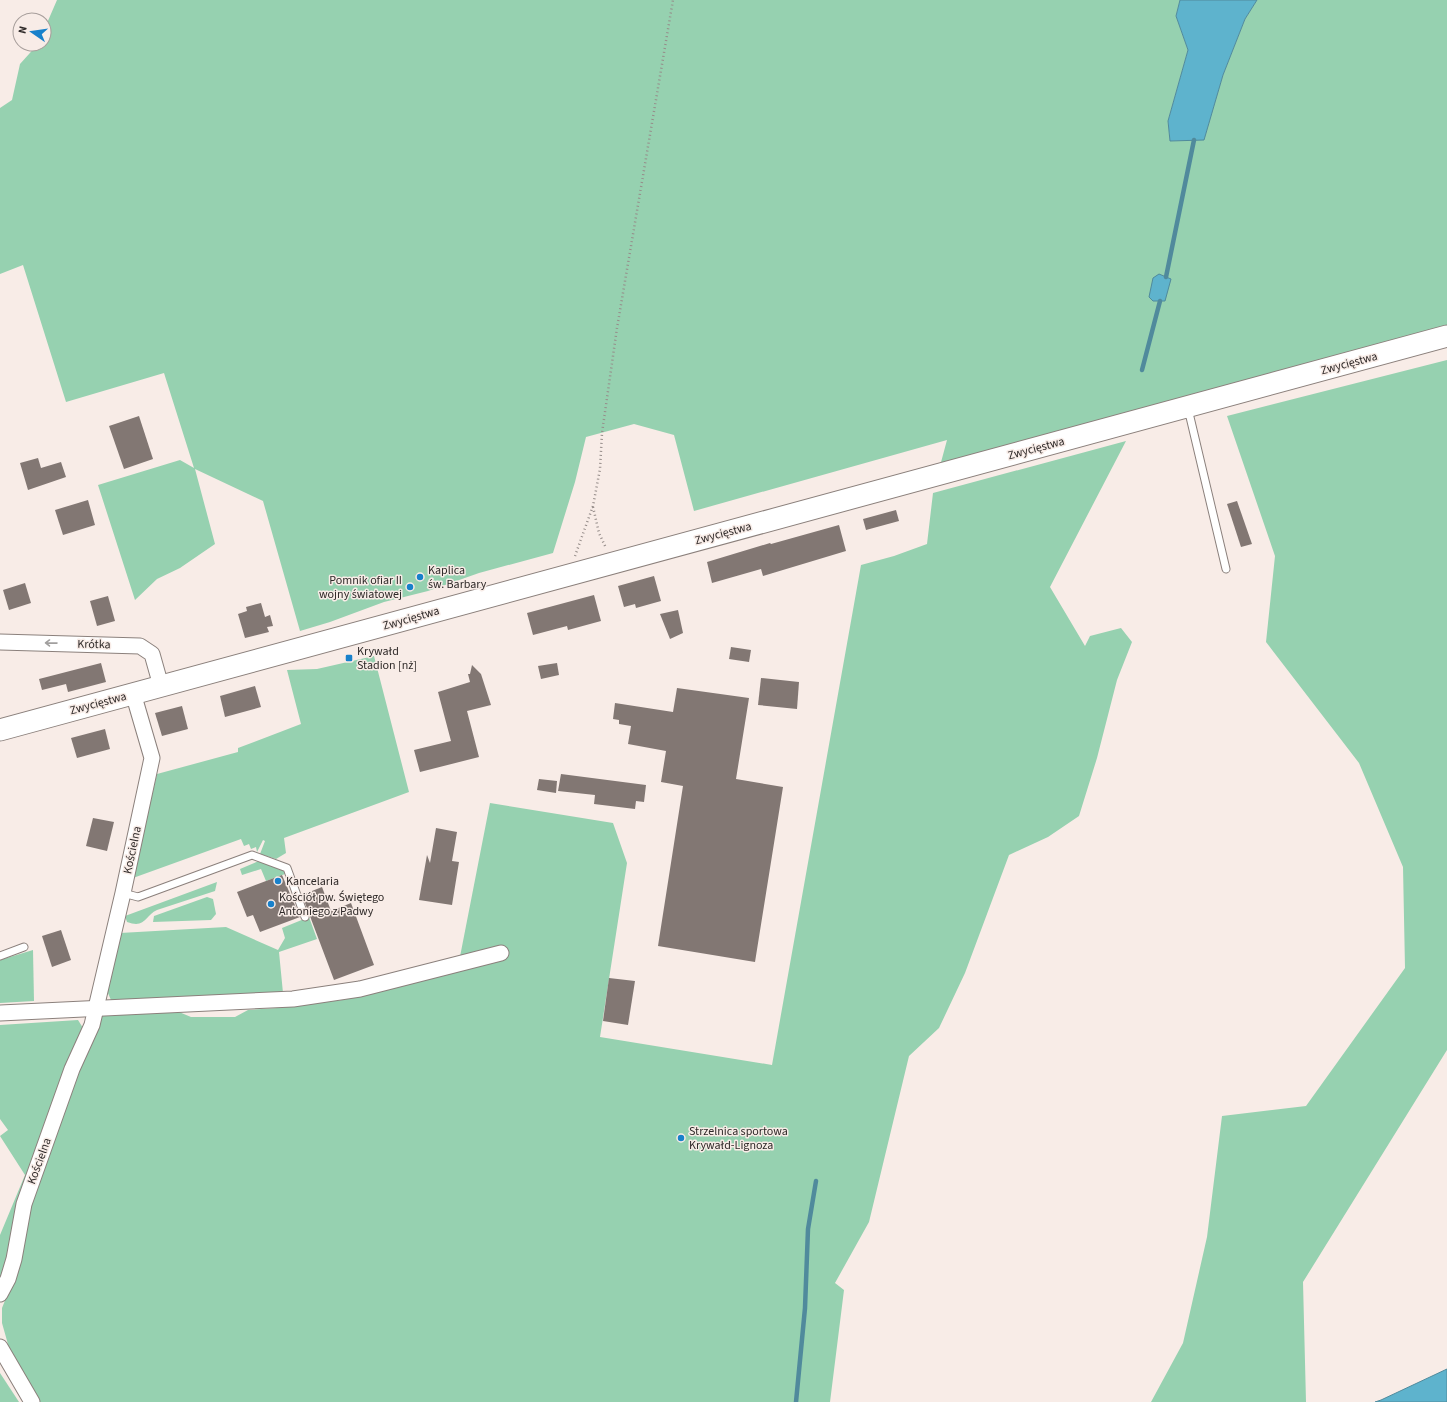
<svg xmlns="http://www.w3.org/2000/svg" width="1447" height="1402" viewBox="0 0 1447 1402" font-family="'Source Sans 3',sans-serif">
	<style>
		.green { fill: #96d1b0 }
		.water { fill: #5eb3cd; stroke: #508a9c }
		.lines { fill: none; stroke-linecap: round; stroke-linejoin: round }
		.stream { stroke: #508a9c; stroke-width: 4.5 }
		.building { fill: #827773 }
		.service-casing { stroke: #8b807c; stroke-width: 9 }
		.minor-casing { stroke: #8b807c; stroke-width: 17 }
		.secondary-casing { stroke: #8b807c; stroke-width: 23 }
		.path { stroke: #968d8a; stroke-width: 2.5; stroke-dasharray: 1 3; stroke-linecap: butt }
		.service { stroke: #fff; stroke-width: 7 }
		.minor { stroke: #fff; stroke-width: 15 }
		.secondary { stroke: #fff; stroke-width: 21 }
		.oneway { stroke: #a19f9e }
		.poi-dot { fill: #1881cb; stroke: #f8ece7; stroke-width: 1.5 }
		.labels { text-anchor: middle; stroke-width: 3; stroke-linejoin: round; paint-order: stroke }
		.street-label { font-size: 12px; fill: #2e2928; stroke: #f8ece7 }
		.poi-label { font-size: 12px; fill: #2e2928; stroke: #f8ece7; text-anchor: start }
	</style>
	<rect width="100%" height="100%" fill="#f8ece7"/>
	<!-- green -->
	<g class="green">
		<path d="M57,0H1180L1176,16L1188,50L1168,121L1170,141L1204,139L1223,75L1245,19L1257,0H1447V325L940,466L947,440L694,511L674,435L634,424L586,437L575,482L553,553L479,573L428,591L384,602L330,622L300,631L263,501L195,469L215,544L180,568L157,579L135,600L98,485L180,460L194,468L164,373L66,402L23,265L0,274V108L12,100L20,64L38,44H44V30Z"/>
		<path d="M1447,360V1050L1303,1282L1306,1402H1151L1183,1343L1207,1237L1222,1116L1306,1106L1405,968L1403,867L1359,763L1266,642L1275,556L1227,416Z"/>
		<path d="M1126,441L1050,587L1085,646L1090,636L1121,628L1132,642L1117,680L1097,758L1079,816L1048,837L1009,855L965,973L939,1028L909,1056L869,1222L835,1283L844,1290L830,1402H40L11,1355L2,1323V1308L8,1293L28,1207L100,1016L179,1012L191,1017H235L248,1010L277,1008L342,1000L457,972L490,803L613,823L627,863L600,1037L772,1065L861,565L894,556L927,544L933,493Z"/>
		<path d="M374,656L409,792L284,838L286,853L276,859L260,854L265,841L263,840L257,852L256,847L251,849L249,844L244,846L241,839L133,878L157,774L238,752V748L301,724L287,670L317,669Z"/>
		<path d="M259,861L284,870L285,874L266,881L261,869L242,875L240,869Z"/>
		<path d="M217,882L215,891L157,910C145,915 146,929 127,922L125,916Z"/>
		<path d="M207,897L213,899L216,914L211,920L153,922L154,916Z"/>
		<path d="M309,917L317,939L279,952L283,993L111,1000L107,991L120,933L226,927L278,950L285,938L282,928Z"/>
		<path d="M33,950L34,1001L0,1003V960Z"/>
		<path d="M78,1020L83,1028L0,1282V1235L25,1175L0,1136L8,1130L0,1119V1025Z"/>
		<path d="M0,1373L19,1402H0Z"/>
	</g>
	<!-- water -->
	<g class="water">
		<path d="M1180,0H1257L1245,19L1223,75L1204,140L1170,141L1168,121L1188,50L1176,16Z"/>
		<path d="M1159,274L1171,279L1165,301H1153L1149,297L1153,278Z"/>
		<path d="M1447,1369V1402H1375L1381,1400Z"/>
	</g>
	<g class="lines">
		<!-- stream -->
		<g class="stream">
			<path d="M1166,277L1194,140"/>
			<path d="M1142,370L1160,301"/>
			<path d="M796,1402L805,1308L808,1229L816,1181"/>
		</g>
	</g>
	<!-- building -->
	<g class="building">
		<path d="M139,416L153,459L124,469L109,426Z"/>
		<path d="M38,458L41,468L61,462L66,477L28,490L20,463Z"/>
		<path d="M88,500L95,525L63,535L55,510Z"/>
		<path d="M1237,501L1252,544L1241,547L1227,504Z"/>
		<path d="M896,510L899,521L866,530L863,519Z"/>
		<path d="M839,525L846,551L763,576L761,569L712,583L707,562L770,543L771,544Z"/>
		<path d="M654,576L661,601L636,608L635,604L624,607L618,586Z"/>
		<path d="M25,583L31,603L9,610L3,590Z"/>
		<path d="M594,595L601,621L568,630L567,626L533,635L527,613Z"/>
		<path d="M108,596L115,621L97,626L90,601Z"/>
		<path d="M261,603L265,617L270,615L273,626L267,627L269,632L245,638L238,614L247,611L246,607Z"/>
		<path d="M678,610L683,633L670,639L660,614Z"/>
		<path d="M731,647L751,650L749,662L729,659Z"/>
		<path d="M101,663L106,682L68,692L66,684L42,690L39,679Z"/>
		<path d="M557,663L559,675L541,679L538,666Z"/>
		<path d="M472,665L481,674L491,705L467,711L479,757L420,772L414,750L451,741L438,692L470,682L468,674H470Z"/>
		<path d="M761,678L799,682L797,709L758,705Z"/>
		<path d="M255,686L261,707L225,717L220,696Z"/>
		<path d="M677,688L749,698L736,779L783,787L755,962L658,946L683,786L661,782L666,751L628,744L631,726L619,724V720L613,719L615,703L673,712Z"/>
		<path d="M182,706L188,729L162,736L155,713Z"/>
		<path d="M105,729L110,749L77,758L71,738Z"/>
		<path d="M561,774L646,785L644,802L636,801L635,809L594,804L595,795L558,791Z"/>
		<path d="M539,779L557,781L556,793L537,790Z"/>
		<path d="M93,818L114,822L107,851L86,846Z"/>
		<path d="M436,828L457,832L452,861L459,862L452,905L419,900L427,855L430,863Z"/>
		<path d="M282,875L300,917L260,932L253,915L247,917L237,892Z"/>
		<path d="M322,887L331,911L351,903L374,965L334,980L302,895Z"/>
		<path d="M61,930L71,960L52,967L42,936Z"/>
		<path d="M609,978L635,981L628,1025L603,1021Z"/>
	</g>
	<g class="lines">
		<defs>
			<g id="service">
				<path d="M1185,410L1190,417L1226,569"/>
				<path d="M123,893L138,897L252,855L287,868L305,917"/>
				<path d="M0,956L24,947"/>
			</g>
			<g id="minor">
				<path d="M0,642L140,646L152,654L161,686"/>
				<path d="M0,1013L293,999L360,989L501,953"/>
				<path d="M0,1294L8,1279L14,1259L24,1204L72,1069L92,1025L123,893L152,758L133,693"/>
				<path d="M0,1347L32,1402"/>
			</g>
			<path id="secondary" d="M0,730L1447,336"/>
		</defs>
		<!-- service casing -->
		<use href="#service" class="service-casing"/>
		<!-- minor casing -->
		<use href="#minor" class="minor-casing"/>
		<!-- secondary casing -->
		<use href="#secondary" class="secondary-casing"/>
		<!-- path -->
		<g class="path">
			<path d="M593,507L599,533L606,548"/>
			<path d="M575,556L593,506L600,469L602,433L617,328L673,0"/>
		</g>
		<!-- service -->
		<use href="#service" class="service"/>
		<!-- minor -->
		<use href="#minor" class="minor"/>
		<!-- secondary -->
		<use href="#secondary" class="secondary"/>
	</g>
	<!-- one-way arrows -->
	<defs><path id="oneway-shaft" d="M-6 0H5M1.5-3L5.5 0L1.5 3" fill="none" stroke-width="1.6" stroke-linecap="round" stroke-linejoin="round"/></defs>
	<use class="oneway" href="#oneway-shaft" transform="translate(51 643) rotate(-179)"/>
	<!-- markers -->
	<g class="poi-dot">
		<circle cx="420" cy="577" r="4"/>
		<circle cx="410" cy="587" r="4"/>
		<rect x="345" y="654" width="8" height="8" rx="2"/>
		<circle cx="278" cy="881" r="4"/>
		<circle cx="271" cy="904" r="4"/>
		<circle cx="681" cy="1138" r="4"/>
	</g>
	<g class="labels">
		<!-- street labels -->
		<g class="street-label">
			<text transform="translate(1349 363) rotate(-15)" y="4">Zwycięstwa</text>
			<text transform="translate(1036 448) rotate(-15)" y="4">Zwycięstwa</text>
			<text transform="translate(723 533) rotate(-15)" y="4">Zwycięstwa</text>
			<text transform="translate(411 618) rotate(-16)" y="4">Zwycięstwa</text>
			<text transform="translate(94 644) rotate(1)" y="4">Krótka</text>
			<text transform="translate(98 703) rotate(-15)" y="4">Zwycięstwa</text>
			<text transform="translate(132 850) rotate(-78)" y="4">Kościelna</text>
			<text transform="translate(39 1161) rotate(-70)" y="4">Kościelna</text>
		</g>
		<!-- poi labels -->
		<g class="poi-label">
			<text x="428" y="574">Kaplica<tspan x="428" dy="14">św. Barbary</tspan></text>
			<text x="402" y="584" text-anchor="end">Pomnik ofiar II<tspan x="402" dy="14">wojny światowej</tspan></text>
			<text x="357" y="655">Krywałd<tspan x="357" dy="14">Stadion [nż]</tspan></text>
			<text x="286" y="885">Kancelaria</text>
			<text x="279" y="901">Kościół pw. Świętego<tspan x="279" dy="14">Antoniego z Padwy</tspan></text>
			<text x="689" y="1135">Strzelnica sportowa<tspan x="689" dy="14">Krywałd-Lignoza</tspan></text>
		</g>
	</g>
	<!-- north arrow -->
	<g transform="translate(32 32) rotate(283)"><circle r="19" fill="#f8ece7" stroke="#a79e9b"/>
	<path d="M0-3L7 15L0 10L-7 15Z" fill="#1881cb"/>
	<text y="-6" font-size="11" font-weight="bold" text-anchor="middle" fill="#2e2928">N</text>
	</g>
</svg>
